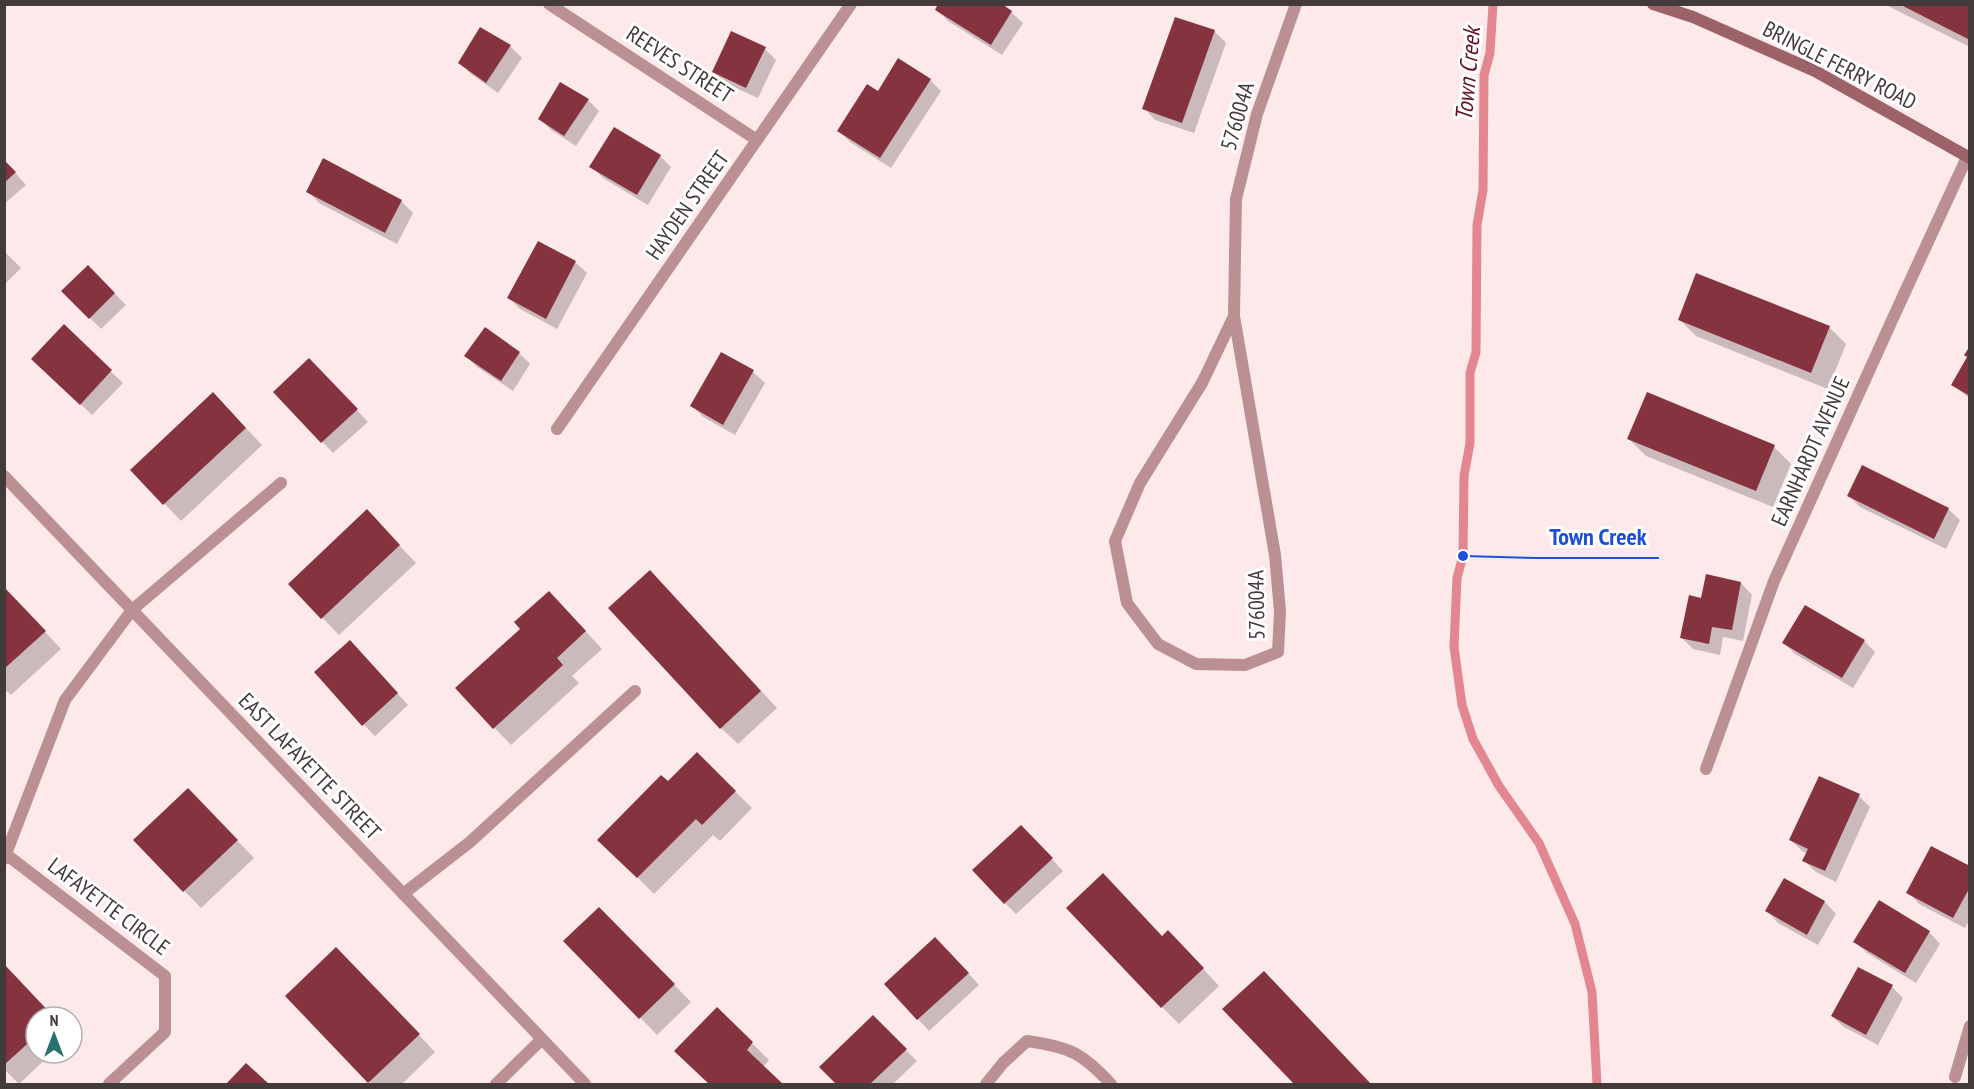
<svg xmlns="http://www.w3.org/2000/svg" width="1974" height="1089" viewBox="0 0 1974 1089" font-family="'PT Sans Narrow',sans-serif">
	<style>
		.shadow { fill: #0003 }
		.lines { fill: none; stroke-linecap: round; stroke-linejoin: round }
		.stream { stroke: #e2878f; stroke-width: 9 }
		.building { fill: #85343f }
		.lane { stroke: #ba9092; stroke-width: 12 }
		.street { stroke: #ba9092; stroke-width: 12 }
		.secondary { stroke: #9d6267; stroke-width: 12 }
		.labels { text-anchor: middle; stroke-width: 6; stroke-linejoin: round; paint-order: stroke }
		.street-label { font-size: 22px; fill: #433a3a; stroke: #fff }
		.water-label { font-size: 24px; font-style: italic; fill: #621022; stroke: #fff }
		.leader { fill: none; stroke: #1d4ed8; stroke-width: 2 }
		.callout-dot { fill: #1d4ed8; stroke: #fff; stroke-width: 2 }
		.callout-label { font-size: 24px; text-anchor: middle; font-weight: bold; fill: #1d4ed8; stroke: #fff; stroke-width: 6; stroke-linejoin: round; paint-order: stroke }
	</style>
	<rect width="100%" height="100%" fill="#fde9ea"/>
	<!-- shadow -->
	<g class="shadow">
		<path d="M999,4L1011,12L1023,23L1002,55L948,21L937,10Z"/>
		<path d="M1884,4H1970V47Z"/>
		<path d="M481,29L510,46L522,58L498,93L471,74L460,63Z"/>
		<path d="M1214,31L1226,43L1194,133L1155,120L1144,108Z"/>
		<path d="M765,49L776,60L758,98L725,83L714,72Z"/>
		<path d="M930,80L941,91L891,168L850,142L839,131L878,93Z"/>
		<path d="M588,100L599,111L576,146L551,130L540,119Z"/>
		<path d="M660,156L671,167L648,205L603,178L591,166Z"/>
		<path d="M4,160L26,185L4,204Z"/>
		<path d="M324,160L401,201L413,213L397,244L319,203L308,191Z"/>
		<path d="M4,251L21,268L4,285Z"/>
		<path d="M575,262L587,273L557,329L520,309L509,298Z"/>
		<path d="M88,267L126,305L101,329L63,291Z"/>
		<path d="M1679,319L1829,327L1846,344L1828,389L1696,336Z"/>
		<path d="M64,327L123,383L92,415L45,370Z"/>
		<path d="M1970,349V399L1953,385L1969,358Z"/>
		<path d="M519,353L530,364L513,391L477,367L466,356Z"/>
		<path d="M722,354L753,372L765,383L735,435L703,417L692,405Z"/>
		<path d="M320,371L368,422L333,453L275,392Z"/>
		<path d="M1648,394L1774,447L1791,464L1773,507L1646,456L1629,439Z"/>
		<path d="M230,411L262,445L181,521L132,470Z"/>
		<path d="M1849,496L1948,509L1960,520L1946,549L1860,507Z"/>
		<path d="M383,528L416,563L339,635L290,584Z"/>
		<path d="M1741,583L1752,595L1743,641L1723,637L1720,655L1693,649L1682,638L1702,600Z"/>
		<path d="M4,588L61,649L11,695L4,689Z"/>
		<path d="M667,589L777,708L738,744L721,728Z"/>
		<path d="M566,610L602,649L572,676L579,683L511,745L457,688Z"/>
		<path d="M1864,641L1875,652L1853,688L1795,654L1784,643Z"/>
		<path d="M361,653L408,705L375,736L363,724Z"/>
		<path d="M697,754L752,808L720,841L713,835L654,894L600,840L668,783Z"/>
		<path d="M1859,796L1870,807L1836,882L1816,872L1804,861L1808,854L1802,851L1791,840Z"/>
		<path d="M204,806L254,858L201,908L135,840Z"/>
		<path d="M1032,838L1063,871L1016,914L1005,903Z"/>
		<path d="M1970,868V919L1965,928L1919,904L1908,892Z"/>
		<path d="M1784,880L1825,902L1836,914L1818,945L1778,923L1767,911Z"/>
		<path d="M599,909L691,1002L657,1035L566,941Z"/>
		<path d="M1929,932L1940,944L1916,983L1867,953L1855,942Z"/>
		<path d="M1162,938L1185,949L1219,986L1179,1024L1162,1007Z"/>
		<path d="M947,950L979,985L929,1031L918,1019Z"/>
		<path d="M4,966L53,1017H36V1053H52L19,1084L4,1069Z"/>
		<path d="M353,966L435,1052L402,1084H372L287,996Z"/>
		<path d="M1892,987L1903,998L1878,1045L1844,1027L1832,1016Z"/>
		<path d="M1280,990L1370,1084H1296L1224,1009Z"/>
		<path d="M717,1009L769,1060L763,1067L781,1084H710L676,1051Z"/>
		<path d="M873,1017L917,1061L893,1084H838L821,1067Z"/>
		<path d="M246,1065L267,1084H228Z"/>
	</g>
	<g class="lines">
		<!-- stream -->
		<path class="stream" d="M1493,4L1490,53L1484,75L1483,190L1477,225L1476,352L1470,373V443L1464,476L1463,556L1457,578L1454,647L1462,705L1473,739L1499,786L1539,843L1575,924L1592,992L1597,1084"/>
	</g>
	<!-- building -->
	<g class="building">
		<path d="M938,4H1002L1012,11L991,45L935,10Z"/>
		<path d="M1899,4H1970V40Z"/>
		<path d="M1175,17L1215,30L1182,123L1142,109Z"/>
		<path d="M480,27L511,45L486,83L458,63Z"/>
		<path d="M731,31L766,47L746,88L712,72Z"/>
		<path d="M898,58L931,79L880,158L837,131L867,84L878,91Z"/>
		<path d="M560,82L589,99L564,136L538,119Z"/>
		<path d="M614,127L661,155L637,195L589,167Z"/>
		<path d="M323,158L402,200L385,233L306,192Z"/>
		<path d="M4,160L16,172L4,183Z"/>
		<path d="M538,241L576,261L546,319L507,298Z"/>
		<path d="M88,265L115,293L89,319L61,291Z"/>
		<path d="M1696,273L1830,326L1811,373L1678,320Z"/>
		<path d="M64,324L112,370L80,405L31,359Z"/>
		<path d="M485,327L520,352L501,381L464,356Z"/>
		<path d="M1970,346V396L1951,385L1967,357L1964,355Z"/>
		<path d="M721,352L754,370L723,425L690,406Z"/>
		<path d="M309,358L358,409L321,443L273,392Z"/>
		<path d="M213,392L246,428L163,505L130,470Z"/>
		<path d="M1647,392L1775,445L1756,491L1627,439Z"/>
		<path d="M1862,465L1949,508L1934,539L1847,496Z"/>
		<path d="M367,509L400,545L321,619L288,584Z"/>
		<path d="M650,570L761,691L720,729L608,608Z"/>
		<path d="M1706,574L1741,582L1732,630L1712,627L1709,644L1680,638L1689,595L1701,598Z"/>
		<path d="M4,587L46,631L4,669Z"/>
		<path d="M549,591L586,631L557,658L563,665L493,729L455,688L520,629L514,622Z"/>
		<path d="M1805,605L1865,640L1842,678L1782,643Z"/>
		<path d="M350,640L398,693L362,726L314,672Z"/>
		<path d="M697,752L736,791L702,825L696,819L637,878L597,840L661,775L668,781Z"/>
		<path d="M1819,776L1860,794L1825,871L1802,861L1808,849L1789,840Z"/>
		<path d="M188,788L238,840L183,892L133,840Z"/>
		<path d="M1021,825L1053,858L1004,904L972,870Z"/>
		<path d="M1931,846L1970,866V887L1953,918L1906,893Z"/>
		<path d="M1103,873L1162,936L1168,930L1204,968L1161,1008L1066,908Z"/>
		<path d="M1784,878L1825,901L1807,935L1765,911Z"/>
		<path d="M1879,900L1930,931L1905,973L1853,942Z"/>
		<path d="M599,907L675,984L639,1019L563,941Z"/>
		<path d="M935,937L969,973L917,1020L884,984Z"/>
		<path d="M336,947L420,1034L368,1083L285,996Z"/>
		<path d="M4,964L54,1017H36V1036L4,1065Z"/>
		<path d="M1858,967L1893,985L1866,1035L1831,1016Z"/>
		<path d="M1264,971L1371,1084H1294L1222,1009Z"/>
		<path d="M717,1007L753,1042L747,1050L783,1084H709L674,1051Z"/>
		<path d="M873,1015L907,1049L870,1084H836L819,1067Z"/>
		<path d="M246,1063L269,1084H226Z"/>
	</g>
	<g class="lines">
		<!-- lane -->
		<g class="lane">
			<path d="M1234,316L1202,383L1140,483L1115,541L1127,603L1158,644L1196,664L1245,665L1278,652L1280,611L1275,555L1234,316L1236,199L1257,114L1296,4"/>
			<path d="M132,610L281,483"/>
			<path d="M403,894L470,842L635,691"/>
			<path d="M986,1084L1003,1063L1027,1041C1070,1047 1082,1053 1111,1084"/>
		</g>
		<!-- street -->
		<g class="street">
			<path d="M549,4L757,140"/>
			<path d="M557,429L851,4"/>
			<path d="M4,476L585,1084"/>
			<path d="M1706,769L1774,581L1893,318L1967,157"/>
			<path d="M7,855L165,976V1032L109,1084"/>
			<path d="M4,859L65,700L132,610"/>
			<path d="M1955,1077L1970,1026"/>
			<path d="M496,1084L542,1039"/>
		</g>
		<!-- secondary -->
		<path class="secondary" d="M1653,4L1693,17L1815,71L1970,158"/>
	</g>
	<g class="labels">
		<!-- street labels -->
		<g class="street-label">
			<text transform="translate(680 64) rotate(33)" y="8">REEVES STREET</text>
			<text transform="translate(1840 65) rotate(27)" y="8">BRINGLE FERRY ROAD</text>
			<text transform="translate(1237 116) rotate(-74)" y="8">576004A</text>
			<text transform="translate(687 205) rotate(-55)" y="8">HAYDEN STREET</text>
			<text transform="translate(1810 451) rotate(-66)" y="8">EARNHARDT AVENUE</text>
			<text transform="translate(1256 605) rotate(-91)" y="8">576004A</text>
			<text transform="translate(310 766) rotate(46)" y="8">EAST LAFAYETTE STREET</text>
			<text transform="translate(109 906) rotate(37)" y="8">LAFAYETTE CIRCLE</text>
		</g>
		<!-- water labels -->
		<g class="water-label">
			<text transform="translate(1468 74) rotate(-85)" y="8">Town Creek</text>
		</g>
	</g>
	<!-- callouts -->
	<path class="leader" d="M1463 556L1538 558H1659"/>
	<circle class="callout-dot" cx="1463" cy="556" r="6"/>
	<g class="callout-label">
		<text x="1598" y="545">Town Creek</text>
	</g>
	<!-- border -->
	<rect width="1974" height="1089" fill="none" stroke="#433a3a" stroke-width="12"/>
	<!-- north arrow -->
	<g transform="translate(54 1035)"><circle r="28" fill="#ffffff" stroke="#b4b0b0" stroke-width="1.5"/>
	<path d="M0-4.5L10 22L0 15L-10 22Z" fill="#277271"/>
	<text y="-9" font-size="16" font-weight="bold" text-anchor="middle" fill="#433a3a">N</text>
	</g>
</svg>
